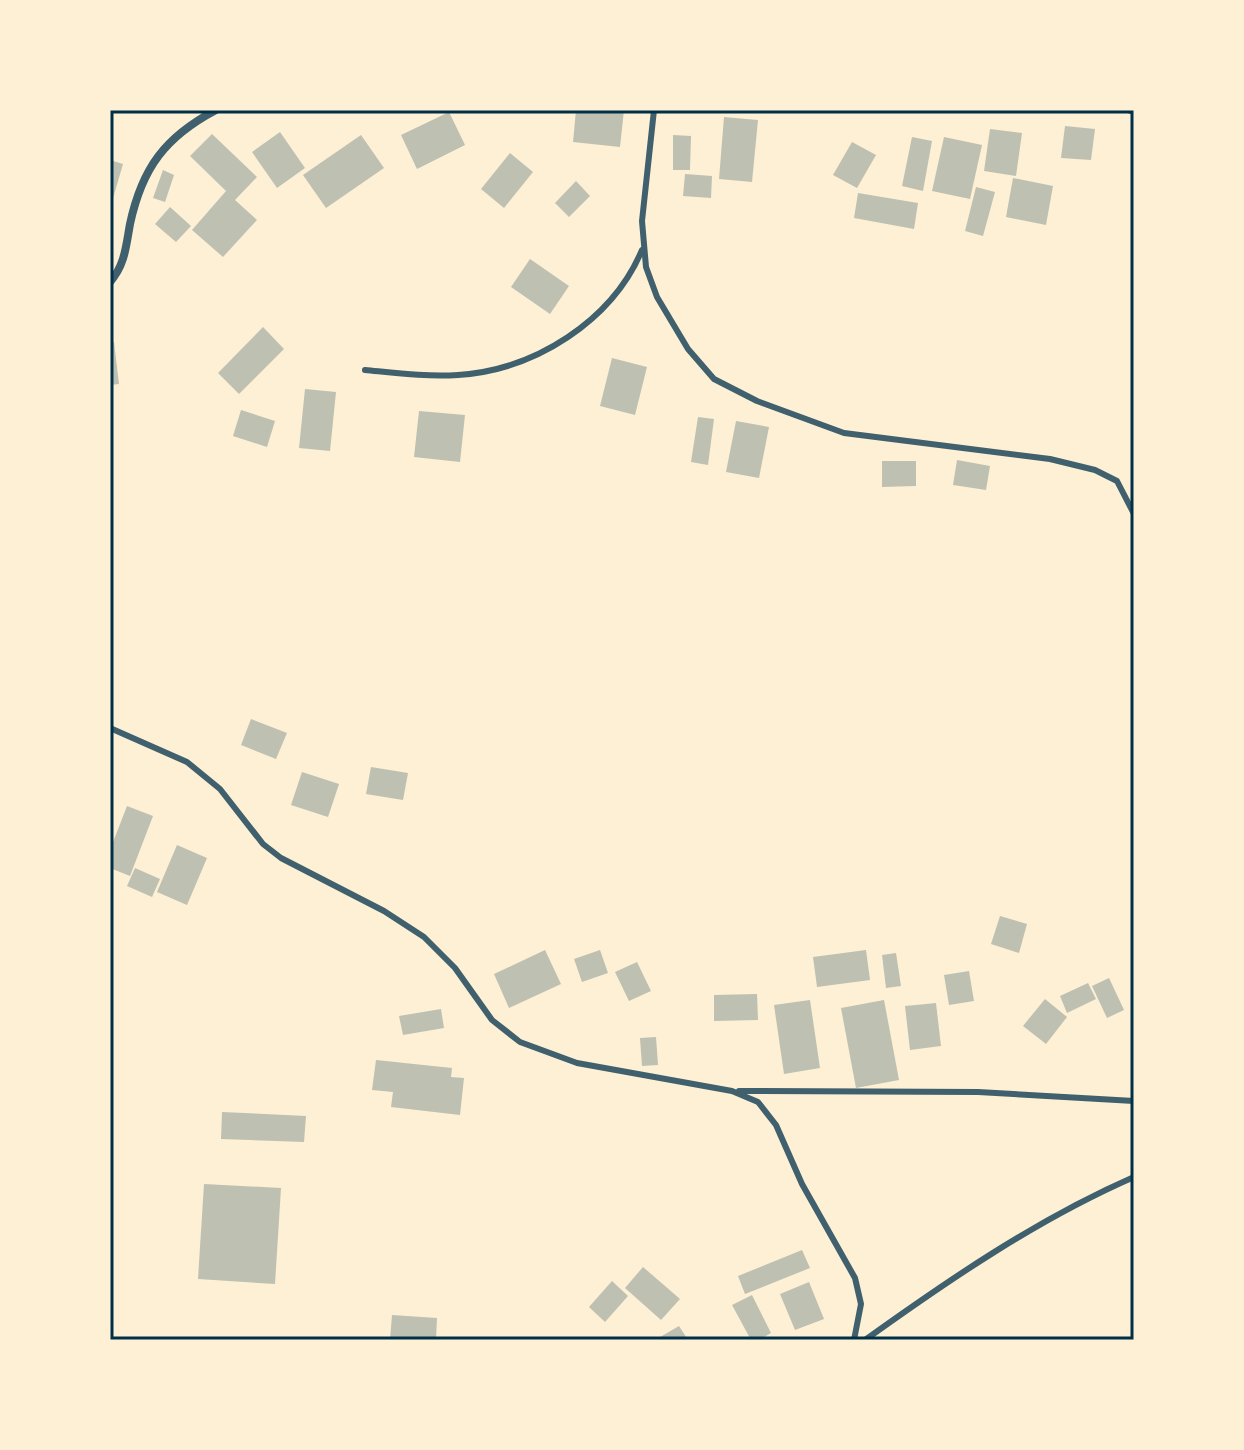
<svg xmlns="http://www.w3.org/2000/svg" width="1244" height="1450" viewBox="0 0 1244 1450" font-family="Helvetica,sans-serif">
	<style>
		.building { fill: #bec0b2 }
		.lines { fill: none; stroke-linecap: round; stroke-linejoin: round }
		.service { stroke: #3f606c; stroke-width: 6 }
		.minor { stroke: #3f606c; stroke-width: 8 }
		.neatline { fill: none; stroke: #003049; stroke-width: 3 }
	</style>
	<rect width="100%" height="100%" fill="#fdf0d5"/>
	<!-- building -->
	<g class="building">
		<path d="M576,110H624L620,147L573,142Z"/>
		<path d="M449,112L465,145L417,169L401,135Z"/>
		<path d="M724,117L758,120L752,182L719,179Z"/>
		<path d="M1065,126L1095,129L1091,160L1061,158Z"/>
		<path d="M990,129L1022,133L1016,176L984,171Z"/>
		<path d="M280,132L305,168L277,188L252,152Z"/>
		<path d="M212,134L257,177L235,200L257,220L223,257L192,230L226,191L190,156Z"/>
		<path d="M361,135L384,168L326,208L303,175Z"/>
		<path d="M673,135L691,136L690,170H673Z"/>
		<path d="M912,137L932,141L923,191L902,186Z"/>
		<path d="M944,137L982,145L970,199L932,191Z"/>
		<path d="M852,142L876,155L857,188L833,175Z"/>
		<path d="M510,153L533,172L504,208L481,189Z"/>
		<path d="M110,160L123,164L111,205L110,204Z"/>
		<path d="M163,170L174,175L165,202L153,198Z"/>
		<path d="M685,174L712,176L711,198L683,196Z"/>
		<path d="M1013,178L1053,186L1046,225L1006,217Z"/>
		<path d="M576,181L590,196L569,217L555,203Z"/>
		<path d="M976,187L995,192L983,236L965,231Z"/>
		<path d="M858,193L918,203L914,229L854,218Z"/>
		<path d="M170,207L191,226L176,242L155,224Z"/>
		<path d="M530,259L569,286L550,314L511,287Z"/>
		<path d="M263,327L284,349L239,394L218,373Z"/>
		<path d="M110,342H114L119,384L110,385Z"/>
		<path d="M612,358L647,367L635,415L600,406Z"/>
		<path d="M305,389L336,392L330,451L299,448Z"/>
		<path d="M241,410L275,421L267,447L233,436Z"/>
		<path d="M419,411L465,415L460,462L414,457Z"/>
		<path d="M698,417L714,419L708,465L691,462Z"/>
		<path d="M736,421L769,427L759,478L726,472Z"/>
		<path d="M957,460L990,466L986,490L953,485Z"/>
		<path d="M882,461H916V486L882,487Z"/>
		<path d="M251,719L287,733L276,759L241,745Z"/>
		<path d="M371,767L408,773L403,800L366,794Z"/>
		<path d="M302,772L339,784L328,817L291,805Z"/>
		<path d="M127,806L153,816L130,876L110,868V850Z"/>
		<path d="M177,845L207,858L187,905L157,892Z"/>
		<path d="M135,868L160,879L152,897L127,886Z"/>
		<path d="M1000,916L1027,924L1019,953L991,944Z"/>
		<path d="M545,950L561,984L509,1008L494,974Z"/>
		<path d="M600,950L608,973L582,982L574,959Z"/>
		<path d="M866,950L870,980L817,987L813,957Z"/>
		<path d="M896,953L901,986L886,988L882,955Z"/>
		<path d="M637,962L651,991L629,1001L615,972Z"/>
		<path d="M969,971L974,1001L949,1005L944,975Z"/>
		<path d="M1109,978L1124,1010L1107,1018L1092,986Z"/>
		<path d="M1088,983L1096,999L1067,1013L1060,996Z"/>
		<path d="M757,994L758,1020L714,1021V995Z"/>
		<path d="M1045,999L1067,1017L1046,1044L1023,1026Z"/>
		<path d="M810,1000L820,1068L784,1074L774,1005Z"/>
		<path d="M884,1000L899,1080L856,1088L841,1008Z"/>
		<path d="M936,1003L941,1046L910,1050L905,1006Z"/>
		<path d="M441,1009L444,1028L403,1035L399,1016Z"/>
		<path d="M656,1037L658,1065L642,1066L640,1038Z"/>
		<path d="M376,1060L452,1068L451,1077L464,1078L460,1115L391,1107L393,1092L372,1090Z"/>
		<path d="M222,1112L306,1116L304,1142L221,1139Z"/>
		<path d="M204,1184L281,1188L275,1284L198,1279Z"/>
		<path d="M802,1250L810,1268L745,1294L738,1276Z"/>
		<path d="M643,1267L680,1299L661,1320L625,1288Z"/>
		<path d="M612,1281L628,1296L605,1322L589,1307Z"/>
		<path d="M809,1282L824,1319L795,1330L780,1294Z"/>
		<path d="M752,1295L771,1333L759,1340H751L732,1305Z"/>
		<path d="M392,1315L437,1318L436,1340H390Z"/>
		<path d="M679,1326L688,1340H655Z"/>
	</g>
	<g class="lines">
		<!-- service -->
		<g class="service">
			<path d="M654,110L642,221L646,267L657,297L688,349L714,379L757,401L844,433L1050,459L1095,470L1117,481L1134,514"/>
			<path d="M365,370C396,373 427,377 458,375C535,370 612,321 642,250"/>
			<path d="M110,728L187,762L220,789L263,844L281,858L384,911L424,937L455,968L492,1020L520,1042L577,1063L732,1091L758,1102L776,1125L802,1184L855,1278L861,1304L854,1340"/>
			<path d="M739,1091L978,1092L1134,1101"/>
			<path d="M865,1340C950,1279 1038,1219 1134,1177"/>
		</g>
		<!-- minor -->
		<g class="minor">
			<path d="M1131,110H1134"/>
			<path d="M110,282C125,265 126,246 130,224C142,168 165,137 216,110"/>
		</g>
	</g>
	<!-- border -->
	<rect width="1244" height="1450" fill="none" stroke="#fdf0d5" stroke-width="224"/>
	<rect x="112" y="112" width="1020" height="1226" class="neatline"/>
</svg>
